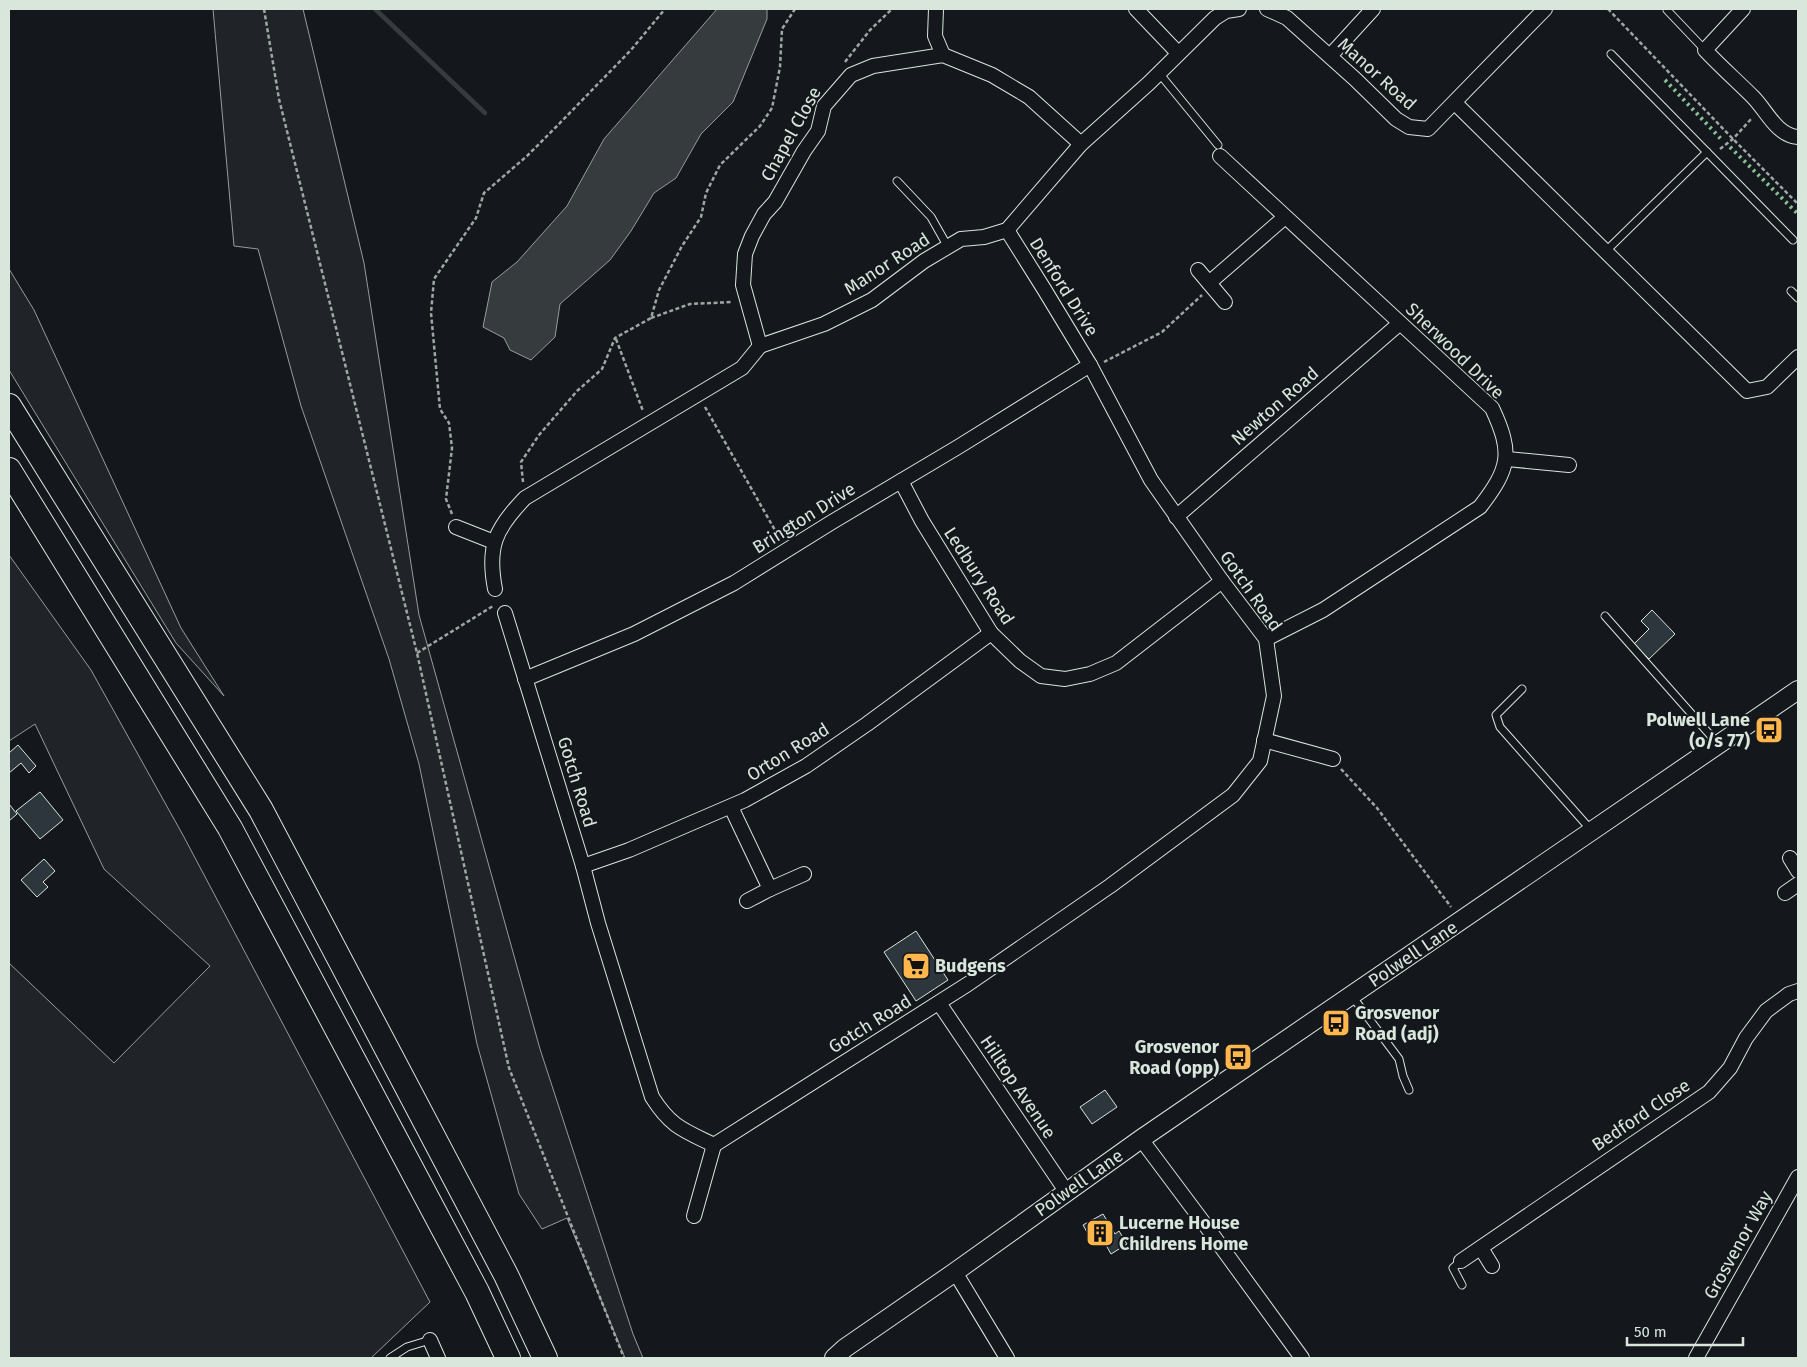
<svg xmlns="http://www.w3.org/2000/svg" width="1807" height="1367" viewBox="0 0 1807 1367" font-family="'Fira Sans',sans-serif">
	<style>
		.green { fill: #202428; stroke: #939e99 }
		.water { fill: #363b3e; stroke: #939e99 }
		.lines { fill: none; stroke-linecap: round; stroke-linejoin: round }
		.stream { stroke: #363b3e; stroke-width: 4.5 }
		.building { fill: #2c363c; stroke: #d8e6dc }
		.service-casing { stroke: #d8e6dc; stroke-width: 9 }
		.minor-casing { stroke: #d8e6dc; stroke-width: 16 }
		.tertiary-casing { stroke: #d8e6dc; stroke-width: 20 }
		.trunk-casing { stroke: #d8e6dc; stroke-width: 26 }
		.path { stroke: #9da8a2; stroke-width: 2.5; stroke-dasharray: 4 2.5; stroke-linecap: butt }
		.service { stroke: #14181c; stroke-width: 7 }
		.minor { stroke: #14181c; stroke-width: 14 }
		.tertiary { stroke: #14181c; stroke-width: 18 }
		.trunk { stroke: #14181c; stroke-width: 24 }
		.hedge { stroke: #8ac095; stroke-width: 4; stroke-dasharray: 2.5 4; stroke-linecap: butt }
		.labels { text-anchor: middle; stroke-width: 4; stroke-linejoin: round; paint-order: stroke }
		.street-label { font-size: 18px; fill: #d8e6dc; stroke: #14181c }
		.poi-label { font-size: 18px; font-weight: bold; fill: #d8e6dc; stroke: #14181c; text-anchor: start }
	</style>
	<rect width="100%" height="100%" fill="#14181c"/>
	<!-- green -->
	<g class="green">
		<path d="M213,9H303L364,263L419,615L540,1049L633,1334L643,1358H625L567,1218L542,1229L519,1194L477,1044L419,764L389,659L301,406L258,249L234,246Z"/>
		<path d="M9,269L34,310L181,628L224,696L176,643L9,370Z"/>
		<path d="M9,555L91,670L184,837L430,1302L371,1358H9V963L114,1063L210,966L104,869L35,724L9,741Z"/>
	</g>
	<!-- water -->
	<path class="water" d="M717,9H767V19L733,102L701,134L676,178L654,193L631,231L610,260L560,304L555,337L531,360L510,350L504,338L483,327L492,282L517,262L567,206L604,139Z"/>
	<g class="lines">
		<!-- stream -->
		<path class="stream" d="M375,9L485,113"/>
	</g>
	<!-- building -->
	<g class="building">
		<path d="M1652,610L1675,634L1649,659L1634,644L1649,629L1641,621Z"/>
		<path d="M18,745L36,766L29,773L21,763L9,773V753Z"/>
		<path d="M40,792L63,820L40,839L16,811Z"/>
		<path d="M9,804L17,814L9,821Z"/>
		<path d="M44,859L55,871L43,882L48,887L37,897L21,880Z"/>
		<path d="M916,931L948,980L916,1001L884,952Z"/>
		<path d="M1105,1090L1117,1107L1092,1124L1080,1107Z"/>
		<path d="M1103,1214L1115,1234L1119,1231L1127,1244L1111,1254L1102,1238L1093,1243L1083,1225Z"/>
	</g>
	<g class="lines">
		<defs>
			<g id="service">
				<path d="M1667,10L1705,50"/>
				<path d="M1611,54L1793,240"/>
				<path d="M1159,73L1218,145"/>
				<path d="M897,181L931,217L948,247"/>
				<path d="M1605,252L1707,152"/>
				<path d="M1791,291L1798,298"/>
				<path d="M1605,616L1719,745"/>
				<path d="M1522,689L1496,715L1500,727L1592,831"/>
				<path d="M1352,996L1399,1059L1403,1076L1409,1090"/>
				<path d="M1461,1261L1453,1268L1462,1285"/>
				<path d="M390,1358L407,1347L430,1340"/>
			</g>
			<g id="minor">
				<path d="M936,9L935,36L943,55"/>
				<path d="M1136,9L1178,53"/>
				<path d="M1267,9L1287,18L1355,79L1396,119L1409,127L1428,129L1545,9"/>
				<path d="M1743,9L1705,50C1721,67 1737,81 1753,97C1767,111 1776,135 1798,137"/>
				<path d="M1330,56L1373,9"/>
				<path d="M1455,103L1747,391L1767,387L1798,357"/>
				<path d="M1220,156L1492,408C1513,453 1510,468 1480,507L1323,610L1266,639"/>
				<path d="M1198,270L1225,302"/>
				<path d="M1209,283L1285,217"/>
				<path d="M760,346L743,285L745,254L752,236L764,214L775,202L804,151L818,131L824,106L851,75L873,66L943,55L992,75L1029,97L1081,144"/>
				<path d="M1507,459L1569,465"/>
				<path d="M901,481L922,521L991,633L1020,661L1041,676L1065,679L1090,674L1116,663L1222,581"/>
				<path d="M1176,517L1399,324"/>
				<path d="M456,527L494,542"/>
				<path d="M495,589C487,547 495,529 525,498L742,368L760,346L824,324L872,300L924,261L961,239L984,237L1007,230L1081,144L1149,83L1215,18L1226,11L1239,9"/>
				<path d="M505,613L583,866L598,923L652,1097C671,1127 683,1130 714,1145L968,984L1110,886L1233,795L1260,761L1274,696L1266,639L1222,581L1151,480L1090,365L1044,289L1007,230"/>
				<path d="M525,679L634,634L734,583L832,522L958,447L1090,365"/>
				<path d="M1264,740L1333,759"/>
				<path d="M731,807L770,889L747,901"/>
				<path d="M1790,858L1798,871"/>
				<path d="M583,866L629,850L745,800L806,766L867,724L991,633"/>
				<path d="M770,889L804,874"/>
				<path d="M1785,893L1798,884"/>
				<path d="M939,1003L1066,1191"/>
				<path d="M1141,1139L1209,1230L1302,1358"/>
				<path d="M694,1216L714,1145"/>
				<path d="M1481,1248L1492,1266"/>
				<path d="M1461,1261L1709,1092L1730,1068L1746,1038L1766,1011L1789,994L1798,991"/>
				<path d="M955,1272L1007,1358"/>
				<path d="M430,1340L438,1358"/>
				<path d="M1696,1358L1798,1177"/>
			</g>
			<path id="tertiary" d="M834,1358L845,1348L955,1272L1141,1139L1798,690"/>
			<g id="trunk">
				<path d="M9,406L261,810L506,1275L545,1358"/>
				<path d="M9,470L230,828L477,1292L508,1358"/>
			</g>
		</defs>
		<!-- service casing -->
		<use href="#service" class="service-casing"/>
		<!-- minor casing -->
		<use href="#minor" class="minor-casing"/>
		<!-- tertiary casing -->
		<use href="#tertiary" class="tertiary-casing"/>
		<!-- trunk casing -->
		<use href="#trunk" class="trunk-casing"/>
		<!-- path -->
		<g class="path">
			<path d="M264,9L279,99L417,653L509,1068L624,1358"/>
			<path d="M1608,9L1733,139L1798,204"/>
			<path d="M845,62L870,30L892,9"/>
			<path d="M1720,149L1733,139L1752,118"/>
			<path d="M651,318L690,304L732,302"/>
			<path d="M616,339L643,411"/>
			<path d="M1104,362L1162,332L1202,295"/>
			<path d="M705,407L780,539"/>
			<path d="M523,482L521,462L539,435L577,391L602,369L615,338L651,318L659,290L682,246L701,217L706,193L720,165L760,126L772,108L780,67L782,29L795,9"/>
			<path d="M452,514L446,499L452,448L449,423L440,409L431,313L434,279L476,218L484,193L527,156L557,126L631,50L665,9"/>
			<path d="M417,653L493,606"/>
			<path d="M1341,769L1377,808L1451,907"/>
		</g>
		<!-- service -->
		<use href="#service" class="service"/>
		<!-- minor -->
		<use href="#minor" class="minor"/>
		<!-- tertiary -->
		<use href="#tertiary" class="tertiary"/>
		<!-- trunk -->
		<use href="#trunk" class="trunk"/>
		<!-- hedge -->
		<g class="hedge">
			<path d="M1665,80L1722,140"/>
			<path d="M1730,147L1798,214"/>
		</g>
	</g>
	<!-- icons -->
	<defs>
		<symbol id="bus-square" viewBox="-11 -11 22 22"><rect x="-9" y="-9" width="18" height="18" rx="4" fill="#ffb74d" stroke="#14181c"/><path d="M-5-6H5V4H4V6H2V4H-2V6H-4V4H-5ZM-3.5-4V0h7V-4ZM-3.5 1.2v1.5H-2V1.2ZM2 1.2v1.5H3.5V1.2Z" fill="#111"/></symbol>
		<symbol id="supermarket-square" viewBox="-11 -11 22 22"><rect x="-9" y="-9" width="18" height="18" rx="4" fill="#ffb74d" stroke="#14181c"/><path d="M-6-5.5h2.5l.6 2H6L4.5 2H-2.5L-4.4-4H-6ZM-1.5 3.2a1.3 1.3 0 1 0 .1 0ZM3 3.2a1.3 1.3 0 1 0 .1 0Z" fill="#111"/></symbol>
		<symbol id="building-square" viewBox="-11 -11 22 22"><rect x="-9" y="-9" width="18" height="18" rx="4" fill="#ffb74d" stroke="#14181c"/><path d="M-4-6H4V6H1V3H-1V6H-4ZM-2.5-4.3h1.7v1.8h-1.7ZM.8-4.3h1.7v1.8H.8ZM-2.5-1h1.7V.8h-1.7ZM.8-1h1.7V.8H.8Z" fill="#111"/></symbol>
	</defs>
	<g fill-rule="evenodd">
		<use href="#bus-square" x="1753" y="714" width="32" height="32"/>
		<use href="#supermarket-square" x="900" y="950" width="32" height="32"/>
		<use href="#bus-square" x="1320" y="1007" width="32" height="32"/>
		<use href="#bus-square" x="1222" y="1041" width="32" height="32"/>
		<use href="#building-square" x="1084" y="1217" width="32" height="32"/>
	</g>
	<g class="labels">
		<!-- street labels -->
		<g class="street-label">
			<text transform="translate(1377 74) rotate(42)" y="6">Manor Road</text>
			<text transform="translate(791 134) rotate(-61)" y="6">Chapel Close</text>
			<text transform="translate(887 264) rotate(-33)" y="6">Manor Road</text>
			<text transform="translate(1064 287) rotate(58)" y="6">Denford Drive</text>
			<text transform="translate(1455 351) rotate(44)" y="6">Sherwood Drive</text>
			<text transform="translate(1275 406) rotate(-41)" y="6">Newton Road</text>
			<text transform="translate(804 518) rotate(-32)" y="6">Brington Drive</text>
			<text transform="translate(979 576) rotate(57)" y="6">Ledbury Road</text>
			<text transform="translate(1251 591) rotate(55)" y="6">Gotch Road</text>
			<text transform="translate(788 752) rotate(-32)" y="6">Orton Road</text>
			<text transform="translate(577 782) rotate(73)" y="6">Gotch Road</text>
			<text transform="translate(1413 954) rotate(-34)" y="6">Polwell Lane</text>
			<text transform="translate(870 1024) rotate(-32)" y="6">Gotch Road</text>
			<text transform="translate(1018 1087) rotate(56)" y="6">Hilltop Avenue</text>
			<text transform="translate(1641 1115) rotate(-34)" y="6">Bedford Close</text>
			<text transform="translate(1079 1183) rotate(-35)" y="6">Polwell Lane</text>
			<text transform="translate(1738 1245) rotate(-61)" y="6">Grosvenor Way</text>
		</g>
		<!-- poi labels -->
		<g class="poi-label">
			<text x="1750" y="726" text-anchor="end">Polwell Lane<tspan x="1750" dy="21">(o/s 77)</tspan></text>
			<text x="935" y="972">Budgens</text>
			<text x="1355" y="1019">Grosvenor<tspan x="1355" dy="21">Road (adj)</tspan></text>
			<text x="1219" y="1053" text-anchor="end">Grosvenor<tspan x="1219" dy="21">Road (opp)</tspan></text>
			<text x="1119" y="1229">Lucerne House<tspan x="1119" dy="21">Childrens Home</tspan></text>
		</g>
	</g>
	<!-- border -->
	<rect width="1807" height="1367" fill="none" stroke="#d8e6dc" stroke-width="20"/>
	<!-- scale -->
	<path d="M1627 1337v8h116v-8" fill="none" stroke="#d8e6dc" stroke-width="2.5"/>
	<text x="1634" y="1337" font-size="15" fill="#d8e6dc" stroke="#14181c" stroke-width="4" paint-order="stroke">50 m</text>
</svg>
